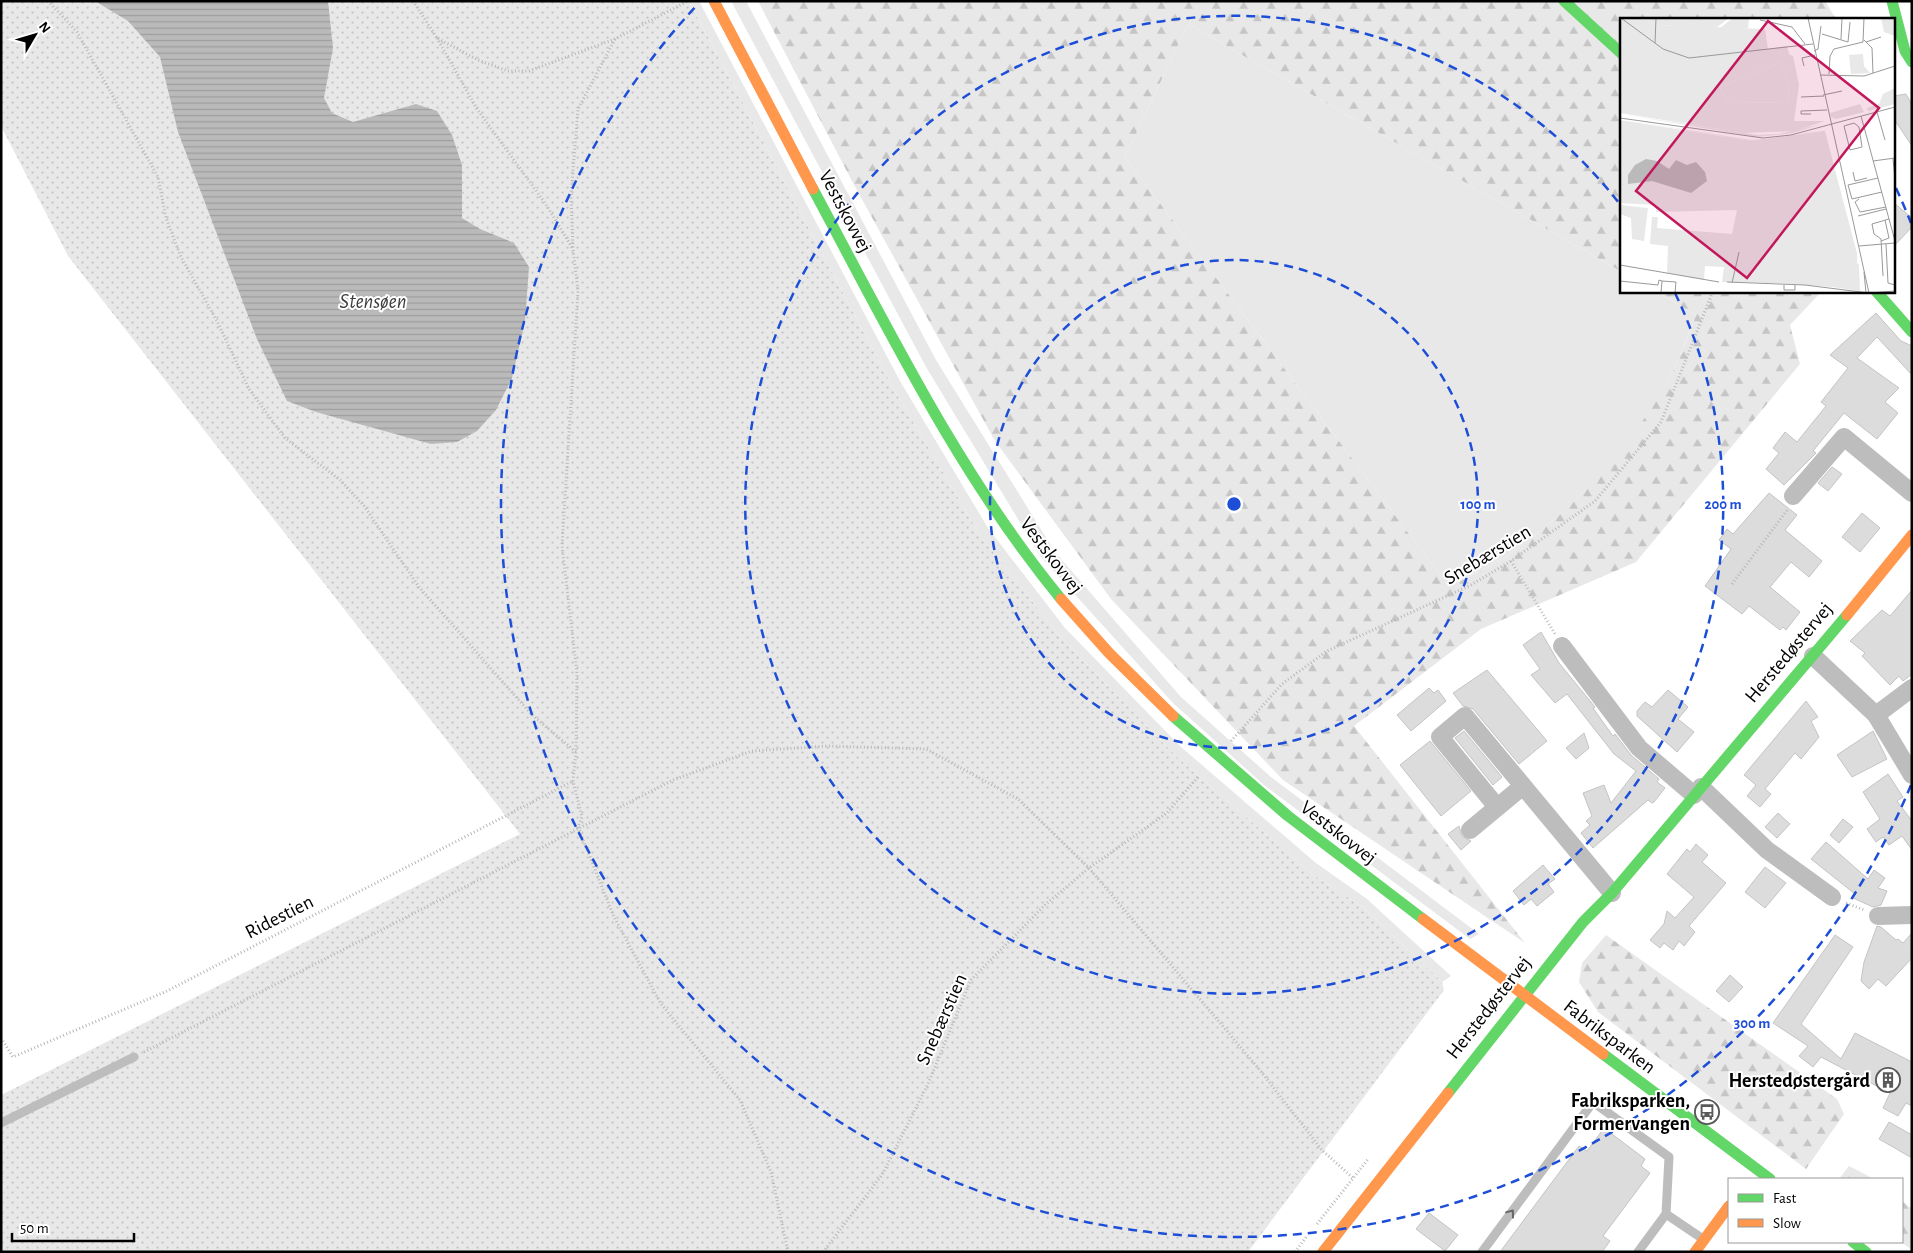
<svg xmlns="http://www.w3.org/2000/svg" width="1913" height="1253" viewBox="0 0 1913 1253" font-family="'Alegreya Sans',sans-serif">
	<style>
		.grass { fill: #e8e8e8 }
		.forest { fill: url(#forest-firs) }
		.park { fill: url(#park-dots) }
		.water { fill: url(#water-rules) }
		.building { fill: #dcdcdc; stroke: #c4c4c4 }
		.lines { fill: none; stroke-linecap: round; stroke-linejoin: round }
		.path { stroke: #b8b8b8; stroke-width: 3; stroke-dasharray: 1 2.5; stroke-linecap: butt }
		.lane { stroke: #bdbdbd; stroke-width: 9 }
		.street { stroke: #bdbdbd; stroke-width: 18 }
		.fast { stroke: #63d668; stroke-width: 11 }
		.slow { stroke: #ff974d; stroke-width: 11 }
		.oneway { stroke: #686868 }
		.ring { fill: none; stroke: #1d4ed8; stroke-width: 2.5; stroke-dasharray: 9 6 }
		.labels { text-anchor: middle; stroke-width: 4; stroke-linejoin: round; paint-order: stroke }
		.street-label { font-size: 20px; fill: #000; stroke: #fff }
		.poi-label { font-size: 20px; font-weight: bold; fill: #000; stroke: #fff; text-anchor: end }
		.water-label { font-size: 21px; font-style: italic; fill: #3e3e3e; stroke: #fff }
		.inset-road { fill: none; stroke: #999; stroke-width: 1 }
		.view { fill: #c2185b; fill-opacity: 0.15; stroke: #c2185b; stroke-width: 2.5 }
		.inset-edge { fill: none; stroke: #000; stroke-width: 2.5 }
		.centre { fill: #1d4ed8; stroke: #fff; stroke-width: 2.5 }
		.ring-label { font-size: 15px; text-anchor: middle; font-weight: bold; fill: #1d4ed8; stroke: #fff; stroke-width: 4; stroke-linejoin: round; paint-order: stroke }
	</style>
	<defs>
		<pattern id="forest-firs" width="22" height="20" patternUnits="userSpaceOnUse" patternTransform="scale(1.25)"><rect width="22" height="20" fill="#e8e8e8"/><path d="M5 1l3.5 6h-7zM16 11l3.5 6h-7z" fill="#c5c5c5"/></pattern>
		<pattern id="park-dots" width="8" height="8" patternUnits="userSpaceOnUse" patternTransform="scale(1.25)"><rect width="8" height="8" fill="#e8e8e8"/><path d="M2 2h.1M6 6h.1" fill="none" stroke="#c5c5c5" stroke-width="1.8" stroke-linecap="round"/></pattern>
		<pattern id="water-rules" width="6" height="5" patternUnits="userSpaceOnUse" patternTransform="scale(1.25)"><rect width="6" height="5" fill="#bababa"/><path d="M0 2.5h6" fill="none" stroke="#9e9e9e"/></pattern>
	</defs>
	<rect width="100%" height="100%" fill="#fff"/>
	<!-- grass -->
	<g class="grass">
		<path d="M689,1H699L900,381L988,528L1065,628L1181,747L1316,863L1367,899L1451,976L1442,982L1363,907L1312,874L1176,756L1058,634L980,535L893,388Z"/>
		<path d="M731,1H746L936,360L1055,552L1181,697L1271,777L1479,934L1470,939L1264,785L1173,703L1041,557L926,367Z"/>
		<path d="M1188,24L1622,272V291H1655L1696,315C1688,334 1681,356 1671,375C1631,449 1576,509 1506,556C1488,568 1468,577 1449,587L1125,157Z"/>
	</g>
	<!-- forest -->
	<g class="forest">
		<path d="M758,1H1825L1836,19H1622V272L1188,24L1125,157L1449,587C1468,577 1488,568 1506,556C1576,509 1630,449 1671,375C1681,356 1688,335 1696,315L1655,291H1822L1790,325L1800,364L1636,562L1481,629L1354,726L1525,943L1283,780L1111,599L995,441L853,183Z"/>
		<path d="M1606,935L1837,1099L1844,1114L1806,1169L1598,1012L1579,982L1582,963Z"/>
		<path d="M1849,1166L1874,1179H1839Z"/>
		<path d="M1902,1201L1912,1209V1250L1901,1242Z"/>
	</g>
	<!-- park -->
	<path class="park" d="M1,1H689L893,388L980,535L1058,634L1176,756L1312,874L1363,907L1442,982L1444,990L1248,1252H1V1095L520,834L68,256L1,126Z"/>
	<!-- water -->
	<path class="water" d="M95,1H328L333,48L324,98L332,113L353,122L416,104L437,111L452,135L462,165V218L480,229L514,243L529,267L525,321L512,378L496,410L477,431L457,442L431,444L316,412L287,401L257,339L178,132L160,57L128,21Z"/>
	<!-- building -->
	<g class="building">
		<path d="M1906,94L1912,105V146L1894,119V96Z"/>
		<path d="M1894,203L1912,218V227L1894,246Z"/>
		<path d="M1876,313L1901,341L1912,346V375L1877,337L1857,358L1899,388L1885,402L1898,413L1877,439L1844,413L1813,451L1816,453L1784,485L1766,469L1779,453L1773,448L1785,432L1797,442L1826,406L1821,402L1848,368L1830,355Z"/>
		<path d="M1832,467L1842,474L1828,491L1818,483Z"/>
		<path d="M1769,493L1797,515L1785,530L1822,561L1809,577L1791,562L1770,587L1800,612L1786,630L1783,627L1780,630L1749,606L1742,614L1705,586L1731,549L1719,540L1727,529L1733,534Z"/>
		<path d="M1862,513L1880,528L1860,552L1842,537Z"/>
		<path d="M1912,590V674L1903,681L1899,676L1890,685L1862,656L1865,653L1850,641L1882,610L1890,616Z"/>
		<path d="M1541,632L1559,663L1595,707L1593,708L1613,736L1615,734L1631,755L1659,779L1657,782L1665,788L1654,802L1652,803L1648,800L1593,848L1581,833L1590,825L1586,821L1592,816L1583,793L1604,785L1611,803L1636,771L1614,754L1567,694L1555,703L1531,675L1540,669L1523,645Z"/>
		<path d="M1487,670L1547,741L1519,764L1473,709L1463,706L1453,693Z"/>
		<path d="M1429,688L1434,693L1438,690L1446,701L1411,731L1397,715Z"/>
		<path d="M1668,690L1688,707L1678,719L1694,732L1677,752L1637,716V711L1645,702L1652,707Z"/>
		<path d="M1806,701L1818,717L1811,721L1819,737L1801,759L1795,753L1765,789L1771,794L1760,807L1747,796L1756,785L1744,775Z"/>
		<path d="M1464,731L1502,777L1493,785L1455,738Z"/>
		<path d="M1873,731L1887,759L1852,777L1837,755Z"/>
		<path d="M1584,733L1589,748L1576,759L1566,748Z"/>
		<path d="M1430,741L1471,791L1441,816L1400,765Z"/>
		<path d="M1888,774L1903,797L1897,801L1912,821V850L1902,836L1889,845L1883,837L1876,842L1867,829L1880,819L1863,792Z"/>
		<path d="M1778,813L1790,824L1777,838L1765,827Z"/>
		<path d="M1843,819L1853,827L1839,843L1830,835Z"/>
		<path d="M1459,826L1462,836L1471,841L1461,850L1448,834Z"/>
		<path d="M1826,842L1868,879L1874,870L1885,878L1878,888L1887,891L1881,905L1873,907L1853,898L1855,894L1811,859Z"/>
		<path d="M1696,844L1708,855L1702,862L1726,883L1689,926L1695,932L1684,946L1679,941L1673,950L1664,943L1660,948L1650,940L1664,924L1667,911L1675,918L1694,897L1667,874L1687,849L1690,852Z"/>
		<path d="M1543,865L1555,879L1548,884L1554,892L1537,906L1531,899L1524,905L1513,891Z"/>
		<path d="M1765,867L1786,883L1765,908L1745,892Z"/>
		<path d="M1877,926L1881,927L1896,940L1898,939L1903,943L1912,933V958L1886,986L1878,979L1869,989L1861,981L1864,962Z"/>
		<path d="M1835,935L1853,947L1801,1024L1841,1059L1855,1033L1912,1062V1106L1906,1103L1898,1116L1883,1108L1890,1093L1821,1057L1813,1067L1799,1056L1808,1046L1773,1023Z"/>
		<path d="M1730,975L1743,987L1729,1002L1716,991Z"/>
		<path d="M1889,1122L1912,1135V1158L1879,1139Z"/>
		<path d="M1604,1128L1645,1159L1641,1166L1650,1173L1603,1236L1610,1241L1602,1252H1500L1579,1146L1587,1151Z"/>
		<path d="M1429,1213L1458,1235L1445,1251L1416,1229Z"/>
	</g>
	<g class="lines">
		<!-- path -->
		<g class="path">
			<path d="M48,1L77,32L158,177L166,218L181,257L217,321L249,389L285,438L340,480L364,506L419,587L532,715L576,752"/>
			<path d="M413,1L437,38L478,60L508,71H529L615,39L688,1"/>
			<path d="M437,38L477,109L545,203L573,249"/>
			<path d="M615,39L578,109L571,196L573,249L578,291L562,546L577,673L576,752L573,781L582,817L578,827L614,917L661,1004L740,1100L771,1172L788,1252"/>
			<path d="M1511,561L1555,634"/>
			<path d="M1732,584L1788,509"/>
			<path d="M1231,741L1282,684L1327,651L1471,585L1511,561L1595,501L1661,422L1713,291"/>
			<path d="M1846,903L1864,910"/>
			<path d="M1,1038L13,1057L167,991L573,781"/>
			<path d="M144,1052L673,780L752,751L828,746L926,749L1018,799L1089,868L1259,1069L1322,1150L1353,1178"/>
			<path d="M1317,1224L1369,1158"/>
			<path d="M823,1252L882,1175L928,1084L971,980L1046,904L1089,868L1167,813L1198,777"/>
			<path d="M1295,1252L1307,1236"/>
		</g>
		<!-- lane -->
		<g class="lane">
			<path d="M1,1123L134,1057"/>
			<path d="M1666,1214L1703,1239"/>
			<path d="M1482,1252L1593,1102L1669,1157L1666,1214L1638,1252"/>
		</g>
		<!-- street -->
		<g class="street">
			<path d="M1793,496L1844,437L1912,493"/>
			<path d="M1562,646L1639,748L1694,795"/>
			<path d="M1813,656L1876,715L1912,775"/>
			<path d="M1876,715L1912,688"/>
			<path d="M1701,787L1767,850L1832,897"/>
			<path d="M1497,807L1440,737L1465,716L1612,893"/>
			<path d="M1470,830L1523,786"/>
			<path d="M1878,916L1912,915"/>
		</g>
		<!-- fast -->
		<g class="fast">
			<path d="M1564,1L1622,54"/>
			<path d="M1892,1L1905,51L1912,62"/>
			<path d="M813,189C889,330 959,475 1061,599"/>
			<path d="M1876,291L1912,332"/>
			<path d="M1173,716L1288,816L1423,919"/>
			<path d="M1603,1054L1770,1179"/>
			<path d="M1448,1093L1583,922L1612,893L1847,615"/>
			<path d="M1853,1242L1866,1252"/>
		</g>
		<!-- slow -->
		<g class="slow">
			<path d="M714,1L813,189"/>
			<path d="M1061,599L1109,653L1173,716"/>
			<path d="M1847,615L1912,535"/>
			<path d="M1423,919L1603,1054"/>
			<path d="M1323,1252L1448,1093"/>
			<path d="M1695,1252L1729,1206"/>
		</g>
	</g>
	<!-- one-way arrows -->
	<defs><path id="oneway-chevron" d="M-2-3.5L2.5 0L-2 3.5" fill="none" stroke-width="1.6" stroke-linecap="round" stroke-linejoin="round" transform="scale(1.25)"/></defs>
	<use class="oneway" href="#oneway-chevron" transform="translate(1511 1213) rotate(-53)"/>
	<!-- distance rings -->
	<g class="ring">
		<circle cx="1234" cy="504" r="244"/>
		<path d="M1675 293A489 489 0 1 1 1619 203"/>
		<path d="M1911 785A733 733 0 1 1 698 4M1896 188A733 733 0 0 1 1911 223"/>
	</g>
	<!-- icons -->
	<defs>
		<symbol id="building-ring" viewBox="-11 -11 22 22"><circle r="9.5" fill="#fff" stroke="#595959" stroke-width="1.5"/><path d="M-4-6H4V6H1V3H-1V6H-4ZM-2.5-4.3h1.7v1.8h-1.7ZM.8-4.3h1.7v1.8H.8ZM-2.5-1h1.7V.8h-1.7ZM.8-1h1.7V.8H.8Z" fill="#595959"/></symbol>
		<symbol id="bus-ring" viewBox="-11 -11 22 22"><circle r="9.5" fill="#fff" stroke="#595959" stroke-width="1.5"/><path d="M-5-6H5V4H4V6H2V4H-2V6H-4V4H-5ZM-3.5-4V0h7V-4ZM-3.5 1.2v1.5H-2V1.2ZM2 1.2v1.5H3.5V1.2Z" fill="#595959"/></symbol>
	</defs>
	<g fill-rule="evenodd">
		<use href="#building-ring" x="1874" y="1066" width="28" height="28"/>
		<use href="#bus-ring" x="1693" y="1098" width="28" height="28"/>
	</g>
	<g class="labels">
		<!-- street labels -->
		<g class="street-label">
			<text transform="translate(846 211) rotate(62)" y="7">Vestskovvej</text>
			<text transform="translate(1487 554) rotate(-31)" y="7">Snebærstien</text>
			<text transform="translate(1052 555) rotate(53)" y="7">Vestskovvej</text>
			<text transform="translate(1788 652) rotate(-50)" y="7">Herstedøstervej</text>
			<text transform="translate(1339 832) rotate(38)" y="7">Vestskovvej</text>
			<text transform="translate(279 916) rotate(-27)" y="7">Ridestien</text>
			<text transform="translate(1488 1007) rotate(-52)" y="7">Herstedøstervej</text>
			<text transform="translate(941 1019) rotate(-66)" y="7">Snebærstien</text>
			<text transform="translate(1610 1036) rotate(37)" y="7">Fabriksparken</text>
		</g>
		<!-- poi labels -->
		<g class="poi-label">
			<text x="1870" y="1087">Herstedøstergård</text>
			<text x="1690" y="1107">Fabriksparken,<tspan x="1690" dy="23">Formervangen</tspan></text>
		</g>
		<!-- water labels -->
		<g class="water-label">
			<text x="373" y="308">Stensøen</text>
		</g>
	</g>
	<!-- overview -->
	<g transform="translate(1620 18)">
		<rect width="275" height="275" fill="#fff"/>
		<path d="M24,0H109L96,10L36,7ZM113,0H129L128,10H100ZM245,0H275V18L264,14L261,0ZM161,44L169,64L168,85L108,84L100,69ZM0,96L138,117L159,116L201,106L173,115L137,119ZM0,101L131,122L164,120L203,112L164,121L131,123ZM0,187L28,190L24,223L12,221L11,200L0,196Z" fill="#e8e8e8"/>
		<path d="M0,0H24L36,7L145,11L148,31L167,28L169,36L173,38L179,67L174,103H205L174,113L124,115L0,95ZM161,44L169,64L168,85L108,84L100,69ZM275,70V86L248,93L247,90L259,86L263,76ZM240,86L244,94L216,101L211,99L210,95ZM0,104L132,124L164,122L205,113L233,221L200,241L239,246L240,273L192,266L102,264L104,249L85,248L84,262L47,255L48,228L30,226L32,199H38L37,210L112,216L117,192L36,194L37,187L0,185Z" fill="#e8e8e8" fill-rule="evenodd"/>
		<path d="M243,36L244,48L250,55L231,56L229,37Z" fill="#e8e8e8"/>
		<path d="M0,102L131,123L204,113L237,235L238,271L110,261L125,185H43L0,176Z" fill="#e8e8e8"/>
		<path d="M26,141L37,143L49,151L56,142L67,147L76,144L85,154L87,163L71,175L32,163L8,166V157L15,147Z" fill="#bababa"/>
		<path class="inset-road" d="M1,0L43,31L69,40L193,26M188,0L249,275M140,2L172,9L185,26M202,16L228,24M221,21L222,0M244,22L252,30L253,55M228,24L230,4M246,24L261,19M35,25L36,0M194,33L198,31L201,8M184,48L182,40L195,37M209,56L210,38L214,31L243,24L244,0M200,57L244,58L275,48M203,77L222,73M181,79L204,78M257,94L265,122M191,96H181V93L207,92M241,98L275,223M0,100L143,120L171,117L275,89M234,105L239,109L242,129L230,132L224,108ZM273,141L275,160M253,143L275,140M233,154L235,163L247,160M258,160L228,167L232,181L262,174M239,181L235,184L240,194L266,189M238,198L266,191M261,223L269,220L265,202M266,226L268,265L275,267M239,228L275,225M0,247L99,264M244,254L246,275M263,258L261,221L254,216L252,206L269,201M0,263L38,267L39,262L42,263M107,264L185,267L249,275L275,273M112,265L119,234M164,267V272H175V267M41,275L42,263L56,264L55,275"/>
		<path class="view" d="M148,3L259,90L127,260L16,173Z"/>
		<rect width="275" height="275" class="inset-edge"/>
	</g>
	<circle cx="1234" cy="504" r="8" class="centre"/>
	<g class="ring-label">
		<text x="1478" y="509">100 m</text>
		<text x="1723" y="509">200 m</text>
		<text x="1752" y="1028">300 m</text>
	</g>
	<!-- border -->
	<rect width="1913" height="1253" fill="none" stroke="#000000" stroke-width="5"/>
	<!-- legend -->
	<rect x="1728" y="1178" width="175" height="65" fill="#ffffff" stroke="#999999"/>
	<rect x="1738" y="1194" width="25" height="8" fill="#63d668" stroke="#999999"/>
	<text x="1773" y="1203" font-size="15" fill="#000000">Fast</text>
	<rect x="1738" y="1219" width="25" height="8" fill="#ff974d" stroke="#999999"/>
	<text x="1773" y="1228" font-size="15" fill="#000000">Slow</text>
	<!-- north arrow -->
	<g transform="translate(35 35) rotate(52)" stroke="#ffffff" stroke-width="4" paint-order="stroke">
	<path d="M0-4L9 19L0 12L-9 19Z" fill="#000000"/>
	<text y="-8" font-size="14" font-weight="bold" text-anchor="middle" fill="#000000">N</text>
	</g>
	<!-- scale -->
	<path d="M12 1233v8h122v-8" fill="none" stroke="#000000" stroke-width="2.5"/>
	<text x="20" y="1233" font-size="15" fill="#000000" stroke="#ffffff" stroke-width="4" paint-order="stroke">50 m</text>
</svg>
